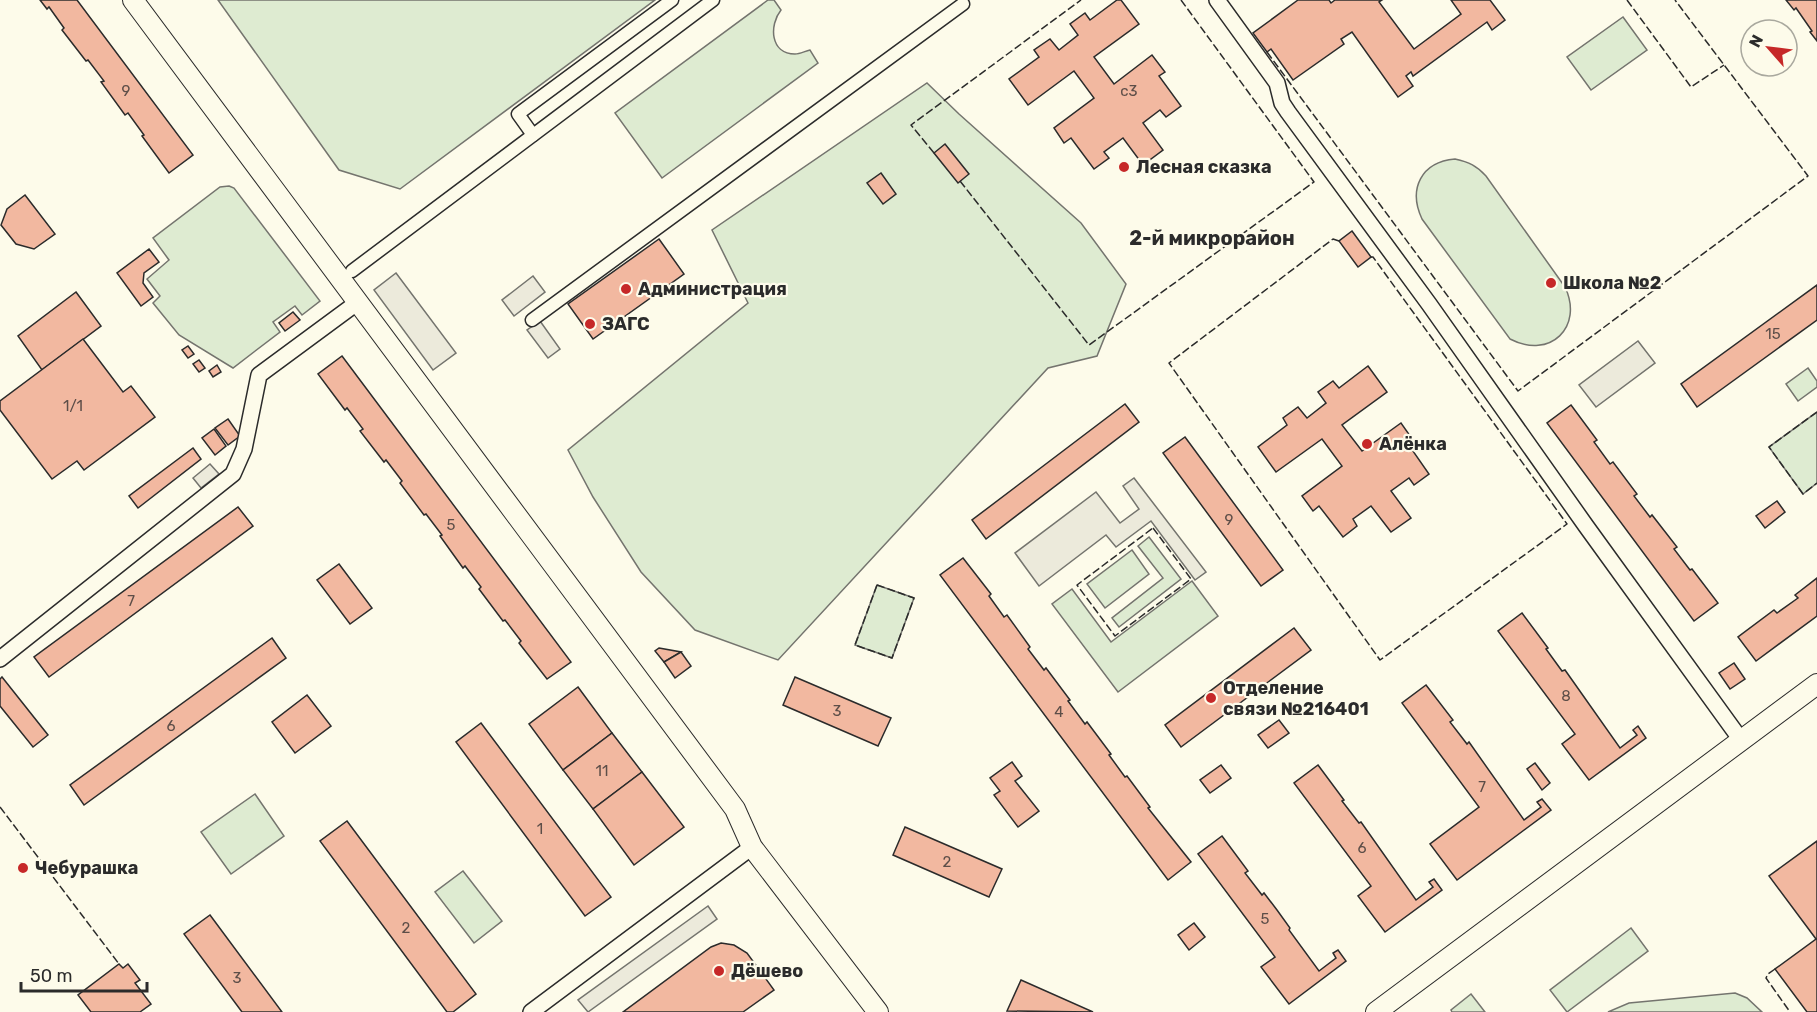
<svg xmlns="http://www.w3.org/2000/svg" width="1817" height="1012" viewBox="0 0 1817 1012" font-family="Rubik,sans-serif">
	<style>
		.green { fill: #deebd1; stroke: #74746e; stroke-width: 1.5 }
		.parking { fill: #eceadb; stroke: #74746e; stroke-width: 1.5 }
		.building { fill: #f2b8a0; stroke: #2b2b2b; stroke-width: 1.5 }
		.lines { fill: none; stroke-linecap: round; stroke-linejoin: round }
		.pedestrian-casing { stroke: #2b2b2b; stroke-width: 15 }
		.minor-casing { stroke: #2b2b2b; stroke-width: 18 }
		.tertiary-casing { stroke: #2b2b2b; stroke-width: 22 }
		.pedestrian { stroke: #fdfbea; stroke-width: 12 }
		.minor { stroke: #fdfbea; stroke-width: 15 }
		.tertiary { stroke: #fdfbea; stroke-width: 20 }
		.fence { stroke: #2b2b2b; stroke-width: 1.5; stroke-dasharray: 8 3; stroke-linecap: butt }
		.poi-dot { fill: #c62828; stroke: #fdfbea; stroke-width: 2 }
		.labels { text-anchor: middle; stroke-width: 4.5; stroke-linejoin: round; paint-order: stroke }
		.number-label { font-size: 15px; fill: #5d4e48 }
		.poi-label { font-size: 18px; font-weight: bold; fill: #2b2b2b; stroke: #fdfbea; text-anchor: start }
		.neighbourhood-label { font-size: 20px; font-weight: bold; fill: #2b2b2b; stroke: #fdfbea }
	</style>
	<rect width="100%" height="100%" fill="#fdfbea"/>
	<!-- green -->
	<g class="green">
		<path d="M218,0H655L400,189L339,170Z"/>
		<path d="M768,0H774L781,10C769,25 770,54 795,54C800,54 805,51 810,50L818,63L662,178L615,113Z"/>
		<path d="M1623,17L1647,50L1591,90L1567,57Z"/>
		<path d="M927,83L959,114L1081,223L1126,284L1097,356L1048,368L778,660L695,630L641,572L593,497L568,450L748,303L712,230Z"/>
		<path d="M1455,159C1469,162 1477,166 1486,176L1565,287C1584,327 1550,360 1510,339L1422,219C1408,189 1421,162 1455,159Z"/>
		<path d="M229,186L234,188L320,301L302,315L295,306L273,322L280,332L233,368L179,335L153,303L160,296L147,279L169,260L153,238L220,187Z"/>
		<path d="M1808,368L1817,381V387L1798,401L1786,384Z"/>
		<path d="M1817,412V483L1803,494L1769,447Z"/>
		<path d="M1149,537L1181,579L1119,627L1112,618L1163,578L1138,546Z"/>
		<path d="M1132,550L1149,574L1105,608L1087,584Z"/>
		<path d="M1192,581L1218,616L1118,692L1052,604L1072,589L1111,642Z"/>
		<path d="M877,585L914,598L892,658L855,645Z"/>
		<path d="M255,794L284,836L231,874L201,832Z"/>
		<path d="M463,871L502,921L474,943L435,892Z"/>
		<path d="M1631,928L1648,951L1567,1012L1550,990Z"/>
		<path d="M1735,993L1747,998L1762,1012H1608L1629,1003Z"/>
		<path d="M1471,994L1485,1012H1452L1451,1010Z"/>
	</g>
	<!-- parking -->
	<g class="parking">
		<path d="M396,273L456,353L433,370L374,290Z"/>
		<path d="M533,276L545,292L514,316L502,300Z"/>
		<path d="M540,321L560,349L548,358L527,330Z"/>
		<path d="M1638,341L1655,363L1596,407L1579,385Z"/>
		<path d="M210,464L219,474L201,488L193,478Z"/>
		<path d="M1134,478L1206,572L1195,580L1151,521L1116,547L1106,535L1039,586L1015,553L1096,492L1120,523L1139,509L1123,486Z"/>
		<path d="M708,906L717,919L588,1012L578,1000Z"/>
	</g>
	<!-- building -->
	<g class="building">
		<path d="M40,0H77L193,155L169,173L142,136L144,135L128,113L125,115L101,82L104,81L88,60L86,61L62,30L64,28L49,7L47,9Z"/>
		<path d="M1117,0H1121L1139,24L1094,57L1114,84L1152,55L1165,72L1159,76L1181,106L1166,117L1160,110L1143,123L1163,150L1143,165L1123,138L1104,152L1109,158L1094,169L1071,138L1064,143L1054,128L1094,98L1074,71L1028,105L1009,79L1039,57L1034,50L1050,39L1059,50L1078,35L1070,24L1085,13L1090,20Z"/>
		<path d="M1298,0H1329L1331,3L1335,0H1382L1379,2L1414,49L1461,14L1451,0H1490L1505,20L1492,30L1487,22L1413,76L1411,72L1406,76L1413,86L1398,97L1352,32L1341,39L1344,44L1293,80L1271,49L1267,52L1253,33Z"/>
		<path d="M1786,0H1817V41L1810,32L1812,31L1796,8L1794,10Z"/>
		<path d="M945,144L969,174L958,183L934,153Z"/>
		<path d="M881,173L896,194L883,204L867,183Z"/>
		<path d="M25,195L55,234L34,249L16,244L1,225L7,209Z"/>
		<path d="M1352,231L1371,257L1358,267L1339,241Z"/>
		<path d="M659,239L684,274L593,339L568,304Z"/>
		<path d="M149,249L159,262L144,273L143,283L153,297L141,306L117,273Z"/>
		<path d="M1817,285V320L1697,407L1681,384Z"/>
		<path d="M76,292L101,326L42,370L18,336Z"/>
		<path d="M293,312L300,320L285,331L279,323Z"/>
		<path d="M83,339L123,392L131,386L155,417L84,470L77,461L52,479L0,410V401Z"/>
		<path d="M188,346L194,354L188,358L182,350Z"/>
		<path d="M342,356L571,662L547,679L519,643L521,641L505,620L503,621L479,589L481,587L465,566L463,568L440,536L442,535L426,514L424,515L400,483L402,481L386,460L384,462L360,431L363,429L347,408L345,410L318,374Z"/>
		<path d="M199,360L205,368L199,372L193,364Z"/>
		<path d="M217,365L221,372L213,377L209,371Z"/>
		<path d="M1368,366L1387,392L1342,425L1362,451L1401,423L1413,440L1408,444L1429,474L1414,485L1409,478L1391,491L1411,518L1391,532L1371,506L1353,519L1357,526L1343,537L1319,506L1313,511L1302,496L1342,466L1322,439L1276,472L1258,447L1287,425L1283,418L1298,407L1307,418L1326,403L1318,392L1333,381L1339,388Z"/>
		<path d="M1125,404L1139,422L986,539L972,520Z"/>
		<path d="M1571,405L1597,440L1594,442L1610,464L1613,462L1637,494L1634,496L1650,517L1652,515L1677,547L1674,549L1690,570L1692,569L1718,603L1694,621L1547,423Z"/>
		<path d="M228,419L240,436L228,445L215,428Z"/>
		<path d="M214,429L226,446L215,455L202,438Z"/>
		<path d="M1185,437L1283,570L1261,586L1163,453Z"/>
		<path d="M193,448L201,459L138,508L129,496Z"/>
		<path d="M1777,501L1785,512L1765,528L1756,516Z"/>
		<path d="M238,507L253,526L49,677L34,657Z"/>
		<path d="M963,558L991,594L989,596L1004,617L1007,615L1030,647L1028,649L1044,670L1046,668L1070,700L1068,701L1085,724L1087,722L1111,754L1109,755L1125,777L1127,776L1150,807L1148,808L1191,862L1168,880L940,575Z"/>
		<path d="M339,564L372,608L350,624L317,580Z"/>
		<path d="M1817,578V616L1756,661L1738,637L1774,610L1777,613L1798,598L1795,595Z"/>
		<path d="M1522,613L1548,648L1546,649L1562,671L1565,670L1620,748L1637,735L1633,730L1638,726L1646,738L1589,780L1562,744L1575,734L1498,631Z"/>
		<path d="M1294,628L1311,650L1181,747L1165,725Z"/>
		<path d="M272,638L286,658L84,805L70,785Z"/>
		<path d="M659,648L681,652L664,662L655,651Z"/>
		<path d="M681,652L691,666L675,678L664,662Z"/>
		<path d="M1734,663L1745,679L1730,689L1719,673Z"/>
		<path d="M2,677L48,735L33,747L0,706V679Z"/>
		<path d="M795,677L891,718L878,746L783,705Z"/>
		<path d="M1426,685L1453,720L1450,722L1467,744L1469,742L1524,820L1541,807L1537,802L1542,799L1551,810L1457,880L1430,844L1479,807L1402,703Z"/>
		<path d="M578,687L612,733L563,770L529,724Z"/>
		<path d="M307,695L331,726L295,753L272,722Z"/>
		<path d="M1279,720L1289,733L1268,748L1258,735Z"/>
		<path d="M481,723L611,897L585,916L456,742Z"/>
		<path d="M612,733L642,772L593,809L563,770Z"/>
		<path d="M1012,762L1022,776L1015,781L1039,811L1018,827L994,795L1000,791L990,778Z"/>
		<path d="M1535,763L1550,783L1542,790L1527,769Z"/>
		<path d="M1221,765L1231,778L1210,793L1200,780Z"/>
		<path d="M1318,765L1344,800L1342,801L1359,823L1361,822L1416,900L1433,887L1429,882L1434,879L1442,890L1385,932L1358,896L1371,886L1294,783Z"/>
		<path d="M642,772L684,827L634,865L593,809Z"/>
		<path d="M347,821L476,994L453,1012H447L320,841Z"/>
		<path d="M905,827L1002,869L989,897L893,855Z"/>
		<path d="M1222,836L1248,871L1245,873L1262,895L1264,893L1277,910L1290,928L1289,930L1319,971L1336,958L1333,953L1338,950L1346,961L1289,1004L1261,967L1275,957L1198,854Z"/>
		<path d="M1817,841V1012H1807L1775,969L1816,939L1769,876Z"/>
		<path d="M210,915L282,1012H242L184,934Z"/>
		<path d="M1194,923L1205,937L1189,950L1178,935Z"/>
		<path d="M721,943L734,945L747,953L774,990L743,1012H623L711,947Z"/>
		<path d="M119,964L123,968L128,964L140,980L135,983L151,1004L140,1012H91L78,995Z"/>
		<path d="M1021,980L1093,1012L1007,1011Z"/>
	</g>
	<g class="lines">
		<defs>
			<g id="pedestrian">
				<path d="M533,135L518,114L672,0"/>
				<path d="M352,271L713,0"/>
				<path d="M532,320L963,4"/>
			</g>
			<g id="minor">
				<path d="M1217,0L1277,83L1282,103L1288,112L1429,304L1586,526L1741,740"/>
				<path d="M0,659L233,474L244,449L259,375L358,302"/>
				<path d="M531,1012L752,847"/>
			</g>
			<g id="tertiary">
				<path d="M133,0L735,809L752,847L878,1012"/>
				<path d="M1376,1012L1817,684"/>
			</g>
		</defs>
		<!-- pedestrian casing -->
		<use href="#pedestrian" class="pedestrian-casing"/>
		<!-- minor casing -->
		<use href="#minor" class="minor-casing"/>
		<!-- tertiary casing -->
		<use href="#tertiary" class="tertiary-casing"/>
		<!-- pedestrian -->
		<use href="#pedestrian" class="pedestrian"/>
		<!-- minor -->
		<use href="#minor" class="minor"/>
		<!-- tertiary -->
		<use href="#tertiary" class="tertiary"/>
		<!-- fence -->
		<g class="fence">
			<path d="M1627,0L1691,87L1724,65"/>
			<path d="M1267,52L1518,391L1808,176L1675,0"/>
			<path d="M934,153L911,125L1081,0"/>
			<path d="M960,181L1089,345L1314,182L1181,0"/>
			<path d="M1339,241L1333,239L1169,363L1380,660L1567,524L1373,257H1371"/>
			<path d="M1817,412L1769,447L1803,494L1817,483"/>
			<path d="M1153,528L1191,579L1115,636L1077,585Z"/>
			<path d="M877,585L914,598L892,658L855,645Z"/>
			<path d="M0,807L119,964"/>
			<path d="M1775,969L1768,974L1766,978L1790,1012"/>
		</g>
	</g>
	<!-- markers -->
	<g class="poi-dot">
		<circle cx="1124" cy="167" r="6"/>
		<circle cx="1551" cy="283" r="6"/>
		<circle cx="626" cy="289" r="6"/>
		<circle cx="590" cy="324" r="6"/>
		<circle cx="1367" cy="444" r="6"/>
		<circle cx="1211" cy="698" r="6"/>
		<circle cx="23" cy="868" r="6"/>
		<circle cx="719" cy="971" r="6"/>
	</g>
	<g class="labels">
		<!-- number labels -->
		<g class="number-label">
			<text x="126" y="96">9</text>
			<text x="1129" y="96">с3</text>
			<text x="1773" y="339">15</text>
			<text x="73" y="411">1/1</text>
			<text x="1229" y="525">9</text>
			<text x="451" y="530">5</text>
			<text x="131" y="606">7</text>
			<text x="1566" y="701">8</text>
			<text x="837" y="716">3</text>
			<text x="1059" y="717">4</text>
			<text x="171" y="731">6</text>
			<text x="602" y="776">11</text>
			<text x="1482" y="792">7</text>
			<text x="540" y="834">1</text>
			<text x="1362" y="853">6</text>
			<text x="947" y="867">2</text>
			<text x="1265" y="924">5</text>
			<text x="406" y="933">2</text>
			<text x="237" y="983">3</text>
		</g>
		<!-- poi labels -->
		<g class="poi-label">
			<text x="1136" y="173">Лесная сказка</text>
			<text x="1563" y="289">Школа №2</text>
			<text x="638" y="295">Администрация</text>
			<text x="602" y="330">ЗАГС</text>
			<text x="1379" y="450">Алёнка</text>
			<text x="1223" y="694">Отделение<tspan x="1223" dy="21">связи №216401</tspan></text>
			<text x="35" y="874">Чебурашка</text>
			<text x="731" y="977">Дёшево</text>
		</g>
		<!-- neighbourhood labels -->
		<g class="neighbourhood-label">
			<text x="1212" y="245">2-й микрорайон</text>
		</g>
	</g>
	<!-- north arrow -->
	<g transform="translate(1769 48) rotate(298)"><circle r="28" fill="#fdfbea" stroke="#a9a89e" stroke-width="1.5"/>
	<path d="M0-4.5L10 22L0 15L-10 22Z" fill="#c62828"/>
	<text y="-9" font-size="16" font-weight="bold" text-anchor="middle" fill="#2b2b2b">N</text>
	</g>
	<!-- scale -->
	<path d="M21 982v9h126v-9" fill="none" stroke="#2b2b2b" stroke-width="3"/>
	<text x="30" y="982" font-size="18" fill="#2b2b2b" stroke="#fdfbea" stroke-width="4.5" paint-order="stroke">50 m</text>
</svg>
